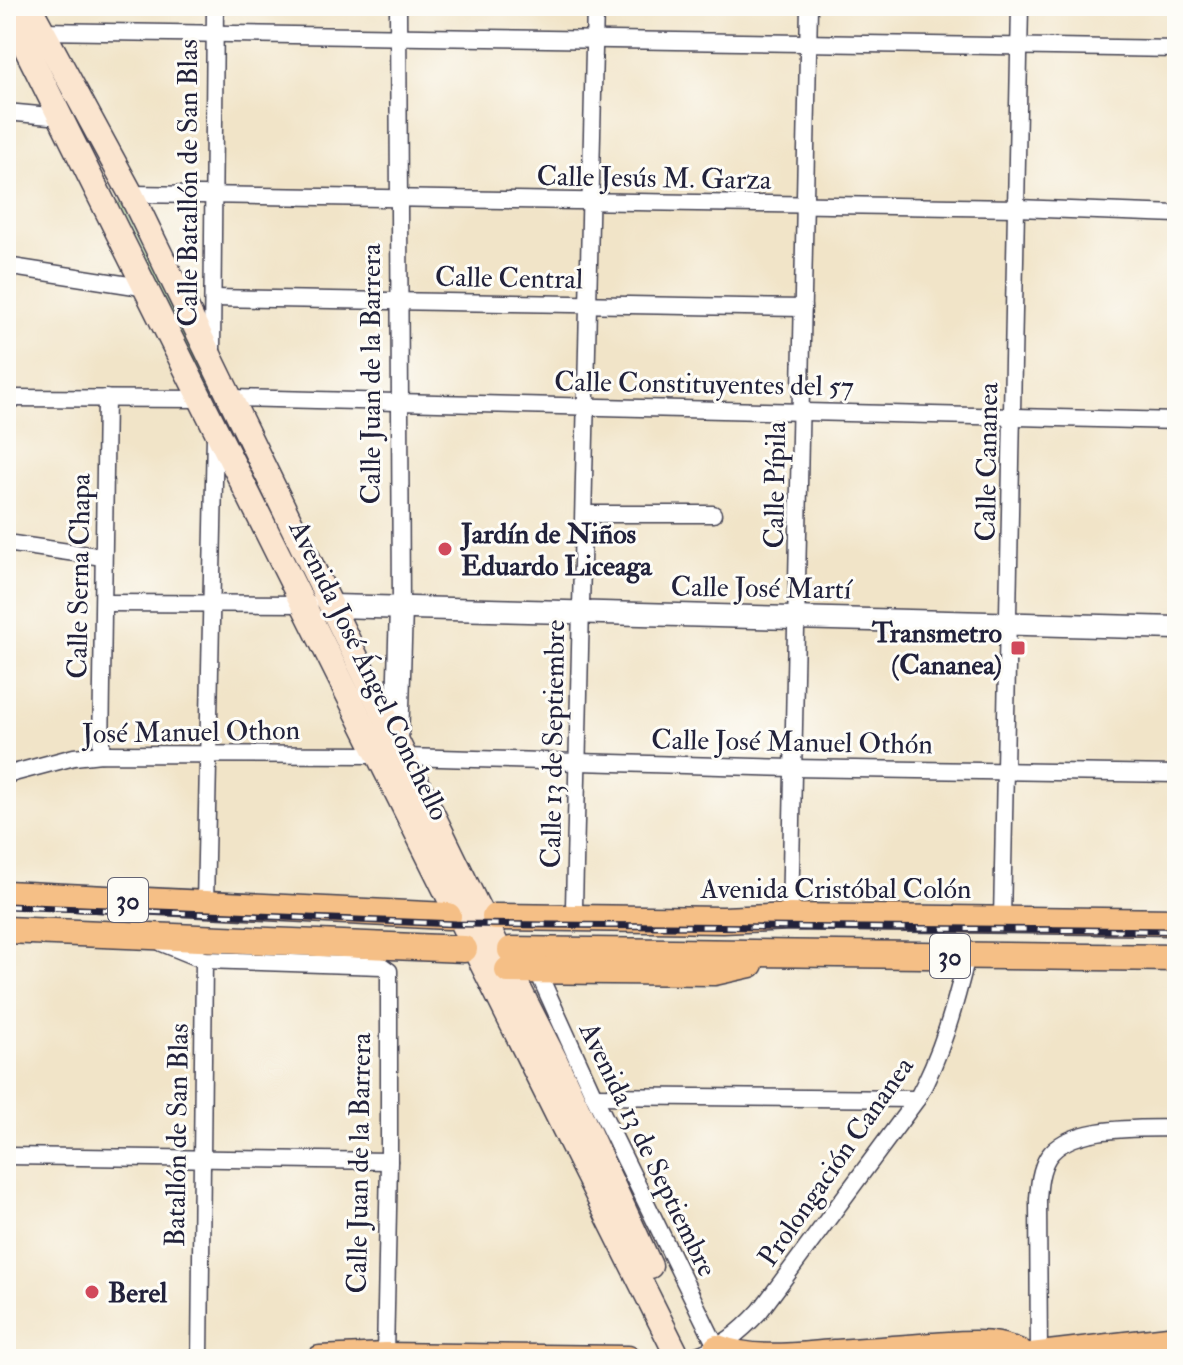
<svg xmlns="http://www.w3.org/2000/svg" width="1183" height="1365" viewBox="0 0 1183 1365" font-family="'IM FELL Double Pica',serif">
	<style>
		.green { fill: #a7d785; stroke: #647c60; stroke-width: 2 }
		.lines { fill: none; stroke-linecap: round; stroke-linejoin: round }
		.minor-casing { stroke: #413f50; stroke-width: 19 }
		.tertiary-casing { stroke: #413f50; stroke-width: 25 }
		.secondary-casing { stroke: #413f50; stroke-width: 27 }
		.primary-casing { stroke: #413f50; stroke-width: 29 }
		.minor { stroke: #fff; stroke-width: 16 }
		.tertiary { stroke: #fff; stroke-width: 22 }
		.secondary { stroke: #fbe5cf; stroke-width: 24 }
		.primary { stroke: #f5bf86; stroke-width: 26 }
		.rail-casing { stroke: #22223b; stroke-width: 7 }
		.rail { stroke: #fdfcf7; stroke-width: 4; stroke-dasharray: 12; stroke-linecap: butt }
		.poi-dot { fill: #d1495b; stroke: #fdfcf7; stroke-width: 3 }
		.labels { text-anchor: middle; stroke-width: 6; stroke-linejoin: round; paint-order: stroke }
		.shield { fill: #fdfcf7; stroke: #646373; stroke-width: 2 }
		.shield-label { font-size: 26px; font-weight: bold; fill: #22223b }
		.street-label { font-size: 28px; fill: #22223b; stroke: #fdfcf7 }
		.poi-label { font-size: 28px; font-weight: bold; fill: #22223b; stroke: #fdfcf7; text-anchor: start }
	</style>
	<rect width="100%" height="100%" fill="#fdfcf7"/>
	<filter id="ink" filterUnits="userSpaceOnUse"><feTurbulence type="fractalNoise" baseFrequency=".0125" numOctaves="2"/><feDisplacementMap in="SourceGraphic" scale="16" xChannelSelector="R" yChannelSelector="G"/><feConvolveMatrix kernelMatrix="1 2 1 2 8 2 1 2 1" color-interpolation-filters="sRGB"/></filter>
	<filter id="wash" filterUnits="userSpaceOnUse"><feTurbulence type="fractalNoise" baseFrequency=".006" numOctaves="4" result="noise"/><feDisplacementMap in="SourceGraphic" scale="32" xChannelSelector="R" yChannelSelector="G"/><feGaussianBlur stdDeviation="1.8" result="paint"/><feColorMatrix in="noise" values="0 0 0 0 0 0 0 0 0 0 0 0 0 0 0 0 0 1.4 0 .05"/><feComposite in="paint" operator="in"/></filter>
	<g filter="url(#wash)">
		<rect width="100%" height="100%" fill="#f1e4c8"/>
		<!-- green -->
		<path class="green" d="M120,201L124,202L220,394L214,408L116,203Z"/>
	</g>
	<g filter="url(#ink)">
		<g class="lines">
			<defs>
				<g id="minor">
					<path d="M398,6L401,608"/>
					<path d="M41,31L1177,49"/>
					<path d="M6,112L61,117"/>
					<path d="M131,194L1017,208L1177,214"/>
					<path d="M6,266L148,288"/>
					<path d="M213,298L803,308"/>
					<path d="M212,352L215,6"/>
					<path d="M6,398L202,399"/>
					<path d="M231,398L1177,421"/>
					<path d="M584,514H713"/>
					<path d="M6,543L103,557"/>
					<path d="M104,603L310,604"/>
					<path d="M101,754L106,398"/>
					<path d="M405,757L792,768L1177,774"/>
					<path d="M6,775L74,757L101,754L378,755"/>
					<path d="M205,904L215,434"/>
					<path d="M574,907L595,6"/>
					<path d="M790,917L809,6"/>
					<path d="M1002,920L1020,6"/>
					<path d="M162,943L204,960L382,966L389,971V1161L385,1356"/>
					<path d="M537,970L594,1096L717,1348"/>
					<path d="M594,1096L917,1099"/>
					<path d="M6,1156L389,1161"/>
					<path d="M1039,1356L1038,1199C1039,1185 1040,1170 1048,1157C1070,1124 1142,1129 1177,1128"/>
					<path d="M692,1357C723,1346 738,1335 760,1311L917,1099C942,1053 955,1006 967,956"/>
					<path d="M200,1359L204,960"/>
				</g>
				<g id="tertiary">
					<path d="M333,606L1177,628"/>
					<path d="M397,742L401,608"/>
				</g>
				<g id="secondary">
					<path d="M29,6L131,194L476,904L555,1060L650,1266"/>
					<path d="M6,8L679,1359"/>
				</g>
				<g id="primary">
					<path d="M6,894L448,916"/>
					<path d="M495,917L723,920L790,917L1177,922"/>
					<path d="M6,930L464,949"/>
					<path d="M511,950L1177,958"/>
					<path d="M508,970L714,972L750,964"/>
					<path d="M717,1348C754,1362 795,1356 834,1353C866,1351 899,1349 932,1346C967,1344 997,1339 1028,1357"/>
					<path d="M1014,1358L1177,1339"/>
					<path d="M320,1359L385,1356L628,1359"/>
				</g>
			</defs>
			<!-- minor casing -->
			<use href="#minor" class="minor-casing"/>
			<!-- tertiary casing -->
			<use href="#tertiary" class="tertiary-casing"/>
			<!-- secondary casing -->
			<use href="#secondary" class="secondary-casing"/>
			<!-- primary casing -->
			<use href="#primary" class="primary-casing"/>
			<!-- minor -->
			<use href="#minor" class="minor"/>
			<!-- tertiary -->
			<use href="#tertiary" class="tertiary"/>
			<!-- secondary -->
			<use href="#secondary" class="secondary"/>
			<!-- primary -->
			<use href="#primary" class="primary"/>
			<defs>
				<path id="rail" d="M6,906L456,924L1177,931"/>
			</defs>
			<!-- rail casing -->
			<use href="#rail" class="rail-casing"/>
			<!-- rail -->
			<use href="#rail" class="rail"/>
		</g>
	</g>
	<!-- markers -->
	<g class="poi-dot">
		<circle cx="445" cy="549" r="8"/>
		<rect x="1010" y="640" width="16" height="16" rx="4"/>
		<circle cx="92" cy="1292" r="8"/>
	</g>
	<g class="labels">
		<!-- shield labels -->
		<g class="shield">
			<rect x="108" y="878" width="40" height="44" rx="6"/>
			<rect x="930" y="934" width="40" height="44" rx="6"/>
		</g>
		<g class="shield-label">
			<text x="128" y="909">30</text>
			<text x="950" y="965">30</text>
		</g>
		<!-- street labels -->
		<g class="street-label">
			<text transform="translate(654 177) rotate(1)" y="10">Calle Jesús M. Garza</text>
			<text transform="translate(187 183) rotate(-90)" y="10">Calle Batallón de San Blas</text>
			<text transform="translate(509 277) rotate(1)" y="10">Calle Central</text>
			<text transform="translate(370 374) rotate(-90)" y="10">Calle Juan de la Barrera</text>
			<text transform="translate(704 383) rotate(1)" y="10">Calle Constituyentes del 57</text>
			<text transform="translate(986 462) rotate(-89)" y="10">Calle Cananea</text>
			<text transform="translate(774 485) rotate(-89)" y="10">Calle Pípila</text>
			<text transform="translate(78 576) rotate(-89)" y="10">Calle Serna Chapa</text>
			<text transform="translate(761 587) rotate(1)" y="10">Calle José Martí</text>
			<text transform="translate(370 670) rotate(64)" y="10">Avenida José Ángel Conchello</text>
			<text transform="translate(191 731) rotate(-1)" y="10">José Manuel Othon</text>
			<text transform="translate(792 741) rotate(1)" y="10">Calle José Manuel Othón</text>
			<text transform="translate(552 744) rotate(-89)" y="10">Calle 13 de Septiembre</text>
			<text x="836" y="898">Avenida Cristóbal Colón</text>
			<text transform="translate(176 1135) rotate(-89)" y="10">Batallón de San Blas</text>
			<text transform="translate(649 1149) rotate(64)" y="10">Avenida 13 de Septiembre</text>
			<text transform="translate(835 1161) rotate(-55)" y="10">Prolongación Cananea</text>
			<text transform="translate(358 1163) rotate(-89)" y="10">Calle Juan de la Barrera</text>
		</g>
		<!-- poi labels -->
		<g class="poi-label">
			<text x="461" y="543">Jardín de Niños<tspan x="461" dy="32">Eduardo Liceaga</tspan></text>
			<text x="1002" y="642" text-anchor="end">Transmetro<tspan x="1002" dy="32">(Cananea)</tspan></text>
			<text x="108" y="1302">Berel</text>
		</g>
	</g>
	<!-- margin -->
	<rect width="1183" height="1365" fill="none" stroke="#fdfcf7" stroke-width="32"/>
</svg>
